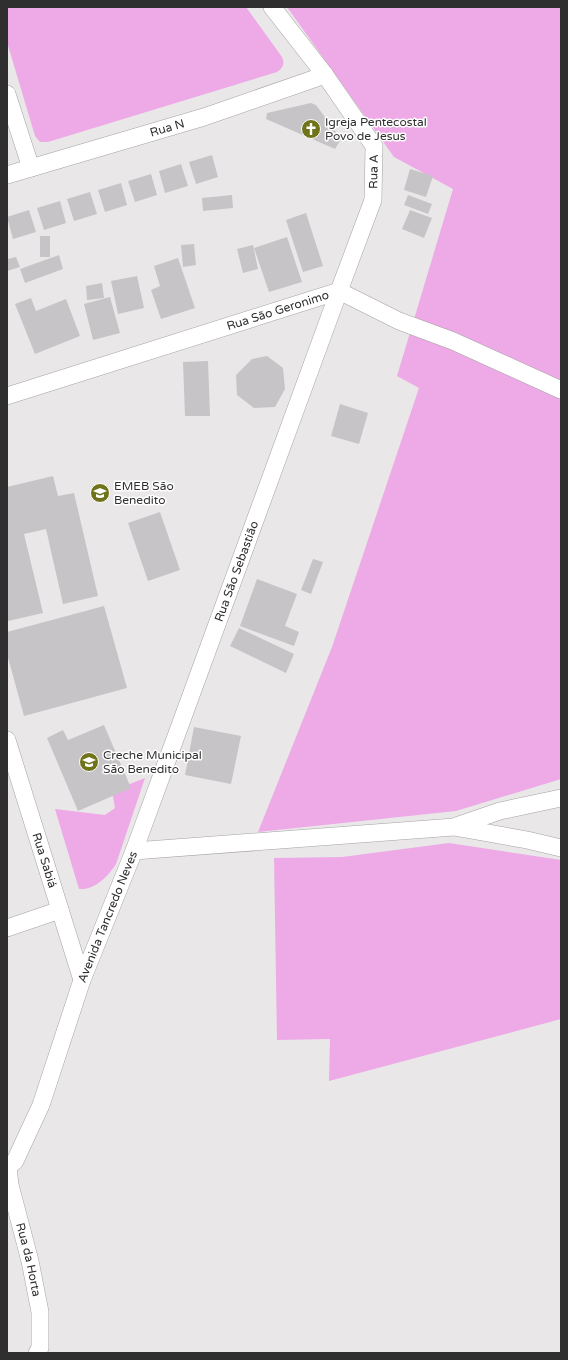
<svg xmlns="http://www.w3.org/2000/svg" width="568" height="1360" viewBox="0 0 568 1360" font-family="'Varela Round',sans-serif">
	<style>
		.green { fill: #eea9e7 }
		.building { fill: #c7c4c7 }
		.lines { fill: none; stroke-linecap: round; stroke-linejoin: round }
		.street-casing { stroke: #a5a2a4; stroke-width: 18 }
		.street { stroke: #fff; stroke-width: 17 }
		.labels { text-anchor: middle; stroke-width: 3; stroke-linejoin: round; paint-order: stroke }
		.poi-label { font-size: 12px; fill: #302f30; stroke: #fff; text-anchor: start }
		.street-label { font-size: 12px; fill: #302f30; stroke: #fff }
	</style>
	<rect width="100%" height="100%" fill="#eae7e9"/>
	<!-- green -->
	<g class="green">
		<path d="M7,7H246L282,57C285,64 283,68 277,72L48,142H40L35,136L7,42Z"/>
		<path d="M287,7H561V779L456,811L258,832L332,647L419,388L397,376L453,189L394,157Z"/>
		<path d="M145,778L116,864C108,876 96,890 79,889L55,809L105,815L115,808L112,791Z"/>
		<path d="M449,843L561,860V1019L329,1081L330,1039L277,1040L274,858L342,857Z"/>
	</g>
	<!-- building -->
	<g class="building">
		<path d="M311,103L316,105L341,139L335,149L266,119L267,113Z"/>
		<path d="M212,155L218,177L196,184L189,162Z"/>
		<path d="M181,164L188,186L165,193L159,171Z"/>
		<path d="M410,169L433,176L426,197L404,190Z"/>
		<path d="M151,174L157,195L135,202L128,181Z"/>
		<path d="M121,183L127,205L105,212L98,190Z"/>
		<path d="M90,192L97,214L74,221L67,199Z"/>
		<path d="M232,195L233,208L203,211L202,198Z"/>
		<path d="M408,195L432,204L428,214L404,205Z"/>
		<path d="M60,201L66,223L44,230L37,208Z"/>
		<path d="M29,210L36,232L13,239L7,217Z"/>
		<path d="M410,210L432,218L424,238L402,229Z"/>
		<path d="M306,213L323,266L303,272L286,220Z"/>
		<rect x="40" y="236" width="10" height="21"/>
		<path d="M287,237L302,282L269,292L254,248Z"/>
		<path d="M194,244L196,265L183,267L181,245Z"/>
		<path d="M253,245L258,269L243,273L237,249Z"/>
		<path d="M59,255L63,269L25,283L20,269Z"/>
		<path d="M16,257L20,267L7,271V259Z"/>
		<path d="M178,258L195,308L161,319L151,290L160,286L154,266Z"/>
		<path d="M137,276L144,308L118,314L111,281Z"/>
		<path d="M102,283L104,298L87,300L86,286Z"/>
		<path d="M110,297L120,333L93,340L84,304Z"/>
		<path d="M31,298L36,311L66,299L80,336L35,354L15,304Z"/>
		<path d="M267,356L283,368L285,389L275,407L254,408L237,395L236,375L252,359Z"/>
		<path d="M208,361L210,416H185L183,362Z"/>
		<path d="M340,404L368,413L359,444L331,436Z"/>
		<path d="M53,476L58,496L74,493L98,596L63,604L46,529L24,534L43,613L8,621L7,615V487Z"/>
		<path d="M160,512L180,570L148,581L128,523Z"/>
		<path d="M313,559L323,562L311,594L301,590Z"/>
		<path d="M257,579L297,594L285,626L299,632L294,646L240,626Z"/>
		<path d="M104,606L127,688L24,716L7,654V632Z"/>
		<path d="M239,628L294,654L286,673L230,646Z"/>
		<path d="M104,725L131,788L78,811L47,738L63,730L68,740Z"/>
		<path d="M194,727L241,736L231,784L185,775Z"/>
	</g>
	<g class="lines">
		<defs>
			<g id="street">
				<path d="M7,94L31,168"/>
				<path id="s1" d="M7,175L204,117L325,75"/>
				<path id="s2" d="M7,396L339,291L399,321L453,341L561,390"/>
				<path id="s3" d="M7,740L82,980"/>
				<path d="M456,826L500,811L561,798"/>
				<path id="s4" d="M134,851L339,291L373,200L374,146L325,75L272,7"/>
				<path d="M7,928L60,910"/>
				<path id="s5" d="M8,1167L10,1185L30,1261L40,1312V1348L37,1353"/>
				<path id="s6" d="M7,1168L15,1161L41,1105L82,980L134,851L454,827L527,840L561,848"/>
			</g>
		</defs>
		<!-- street casing -->
		<use href="#street" class="street-casing"/>
		<!-- street -->
		<use href="#street" class="street"/>
	</g>
	<!-- icons -->
	<defs>
		<symbol id="church-disc" viewBox="-11 -11 22 22"><circle r="9.5" fill="#70731a" stroke="#fff"/><path d="M-1.2-6h2.4v3.5h3.3v2.4h-3.3V6h-2.4V-.1h-3.3v-2.4h3.3Z" fill="#fff"/></symbol>
		<symbol id="school-disc" viewBox="-11 -11 22 22"><circle r="9.5" fill="#70731a" stroke="#fff"/><path d="M0-5L7-2L0 1L-7-2ZM-4 1L0 2.5L4 1V4Q0 6-4 4Z" fill="#fff"/></symbol>
	</defs>
	<g fill-rule="evenodd">
		<use href="#church-disc" x="300" y="118" width="22" height="22"/>
		<use href="#school-disc" x="89" y="482" width="22" height="22"/>
		<use href="#school-disc" x="78" y="751" width="22" height="22"/>
	</g>
	<g class="labels">
		<!-- poi labels -->
		<g class="poi-label">
			<text x="325" y="126">Igreja Pentecostal<tspan x="325" dy="14">Povo de Jesus</tspan></text>
			<text x="114" y="490">EMEB São<tspan x="114" dy="14">Benedito</tspan></text>
			<text x="103" y="759">Creche Municipal<tspan x="103" dy="14">São Benedito</tspan></text>
		</g>
		<!-- street labels -->
		<g class="street-label">
			<text dy="4" stroke="none"><textPath href="#s1" startOffset="167">Rua N</textPath></text>
			<text dy="4" stroke="none"><textPath href="#s4" startOffset="722">Rua A</textPath></text>
			<text dy="4" stroke="none"><textPath href="#s2" startOffset="284">Rua São Geronimo</textPath></text>
			<text dy="4" stroke="none"><textPath href="#s4" startOffset="298">Rua São Sebastião</textPath></text>
			<text dy="4" stroke="none"><textPath href="#s3" startOffset="126">Rua Sabiá</textPath></text>
			<text dy="4" stroke="none"><textPath href="#s6" startOffset="272">Avenida Tancredo Neves</textPath></text>
			<text dy="4" stroke="none"><textPath href="#s5" startOffset="95">Rua da Horta</textPath></text>
		</g>
	</g>
	<!-- border -->
	<rect width="568" height="1360" fill="none" stroke="#302f30" stroke-width="16"/>
</svg>
